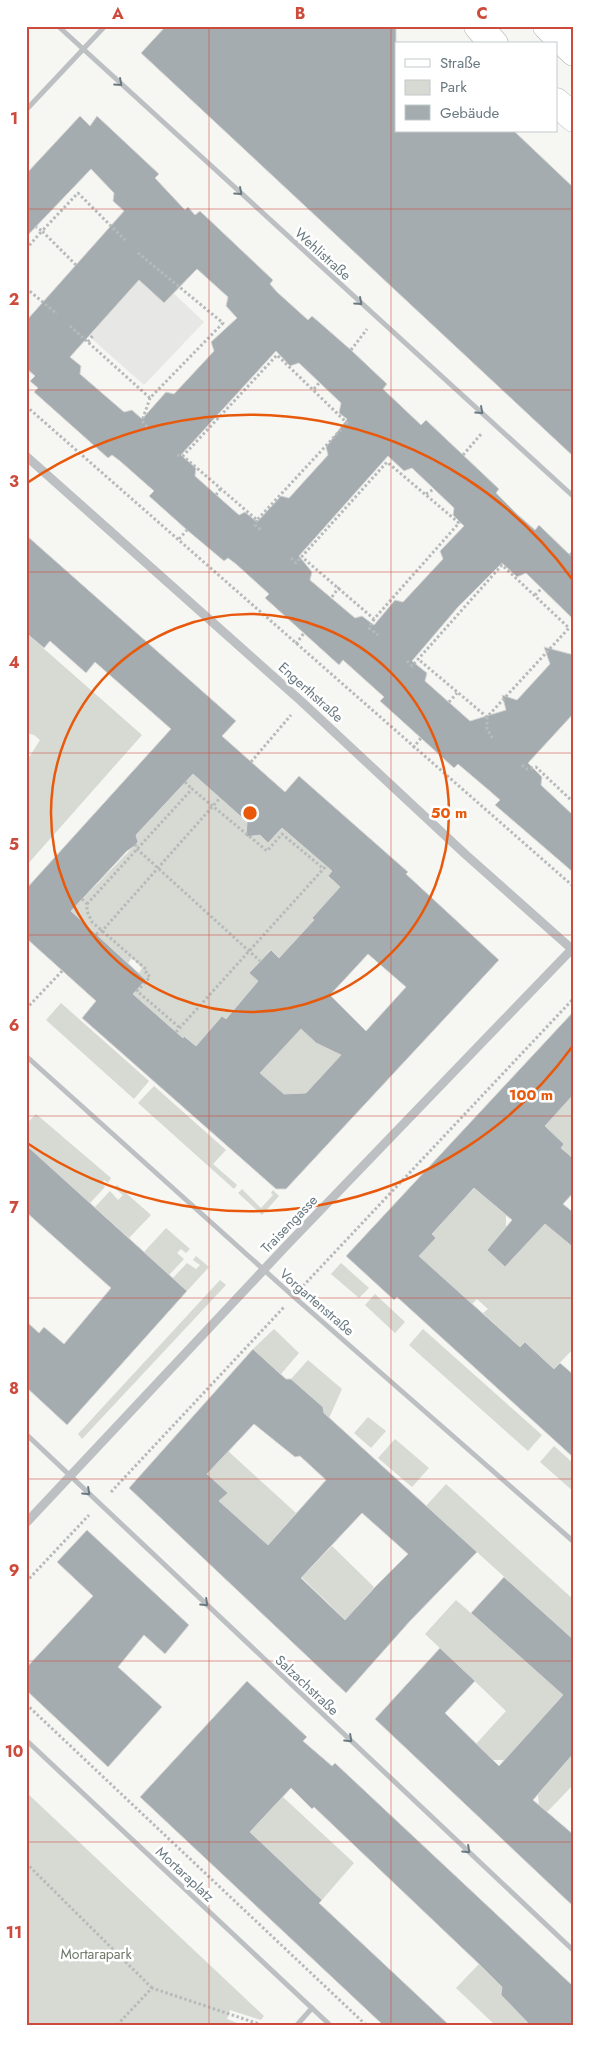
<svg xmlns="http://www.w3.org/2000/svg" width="600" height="2051" viewBox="0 0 600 2051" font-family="Jost,sans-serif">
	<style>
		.built { fill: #e7e7e6 }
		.green { fill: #d6dad3 }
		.building { fill: #a4acaf; stroke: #d8d7d6; fill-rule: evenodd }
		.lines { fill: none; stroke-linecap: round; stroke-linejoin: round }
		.primary-casing { stroke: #b0b5b7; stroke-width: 29 }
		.trunk-casing { stroke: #b0b4b6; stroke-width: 29 }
		.path { stroke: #b6babb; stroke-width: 3; stroke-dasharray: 2.5 2.5; stroke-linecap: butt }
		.minor { stroke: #bcc0c2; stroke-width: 5 }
		.tertiary { stroke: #bcc0c2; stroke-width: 9 }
		.primary { stroke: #fff; stroke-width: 28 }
		.trunk { stroke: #fff; stroke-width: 28 }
		.oneway { stroke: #697980 }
		.grid { fill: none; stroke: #cd4b3d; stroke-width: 1; stroke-opacity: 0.55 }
		.ring { fill: none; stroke: #e8590c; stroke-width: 2.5 }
		.labels { text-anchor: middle; stroke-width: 5; stroke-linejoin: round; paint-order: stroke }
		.street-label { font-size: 14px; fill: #697980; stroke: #fff }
		.park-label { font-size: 14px; fill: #6d7867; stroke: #fff }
		.centre { fill: #e8590c; stroke: #fff; stroke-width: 2.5 }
		.ring-label { font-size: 15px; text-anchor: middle; font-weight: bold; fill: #e8590c; stroke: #fff; stroke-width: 5; stroke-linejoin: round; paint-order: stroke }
		.neatline { fill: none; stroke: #cd4b3d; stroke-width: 2 }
		.grid-label { font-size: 16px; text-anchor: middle; font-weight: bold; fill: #cd4b3d }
	</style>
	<rect width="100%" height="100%" fill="#f6f6f3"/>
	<!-- built -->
	<path class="built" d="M134,256L204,322L144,385L73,322Z"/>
	<!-- green -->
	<g class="green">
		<path d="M26,633L142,735L26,866V762L40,740L34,735L26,733Z"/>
		<path d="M193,774L247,822L246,831L251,836L260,835L268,842L282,828L332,871L328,877L339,886L343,882L374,911L317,922L279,958L270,950L250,973L258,981L226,1019L222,1016L210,1030L242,1058L196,1046L185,1036L183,1038L133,994L146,980L139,973L142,968L132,958L128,963L71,911L138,842L136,835Z"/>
		<path d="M61,1003L149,1081L134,1099L46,1020Z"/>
		<path d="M304,1025L344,1053L303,1097L299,1093L290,1094L282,1103L260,1073Z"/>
		<path d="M154,1086L226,1150L213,1164L237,1185L234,1189L138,1103Z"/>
		<path d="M574,1092V1159L561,1148L564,1144L558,1138L536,1126Z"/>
		<path d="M36,1114L111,1178L108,1183L104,1180L102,1183L105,1187L90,1203L26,1145V1124Z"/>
		<path d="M488,1174L492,1203L506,1215V1227L487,1250L505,1267L545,1223L574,1248V1348L549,1374L535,1351L525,1342L520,1347L483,1313L488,1309L477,1299L471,1305L416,1260L429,1232L449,1215Z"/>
		<path d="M117,1185L151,1215L129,1238L95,1207L110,1191L118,1200L123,1195L114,1188Z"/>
		<path d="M242,1189L261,1208L273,1195L271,1193L273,1190L279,1196L262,1215L238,1193Z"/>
		<path d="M166,1228L190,1249L186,1253L181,1249L177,1253L184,1259L169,1275L144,1252Z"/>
		<path d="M196,1256L209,1267L187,1291L173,1278L187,1263L196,1269L200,1265L193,1260Z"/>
		<path d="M341,1263L369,1288L359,1298L331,1274Z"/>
		<path d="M220,1280L226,1285L82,1439L78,1434Z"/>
		<path d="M375,1294L405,1322L395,1333L365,1305Z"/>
		<path d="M274,1329L299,1353L281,1374L253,1349Z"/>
		<path d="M423,1329L542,1435L528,1451L409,1345Z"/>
		<path d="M308,1360L342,1389L329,1418L324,1413L323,1407L291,1379Z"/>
		<path d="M368,1417L386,1431L371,1448L354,1433Z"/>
		<path d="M395,1439L429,1468L412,1487L378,1458Z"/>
		<path d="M554,1446L574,1464V1492L540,1462Z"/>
		<path d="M228,1451L296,1513L274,1538L280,1546L273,1552L219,1501L227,1493L198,1483Z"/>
		<path d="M446,1484L574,1600L573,1639L426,1506Z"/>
		<path d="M332,1546L374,1587L352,1613L353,1627L294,1570L308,1571Z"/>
		<path d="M456,1600L540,1674L574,1700V1710L560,1698L505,1760H493L476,1744L506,1711L425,1634Z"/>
		<path d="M574,1753V1784L547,1812L539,1805L538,1795Z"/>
		<path d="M26,1792L264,2016L261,2020L230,2010L227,2019L242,2025H26Z"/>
		<path d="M283,1797L354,1863L322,1900L250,1832Z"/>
		<path d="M479,1964L532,2017L525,2025H495L456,1988Z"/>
	</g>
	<!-- building -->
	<g class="building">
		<path d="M166,26H396V131H514L574,188V457L141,53Z"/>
		<path d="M80,116L90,126L97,116L159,174L155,178L185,210L188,207L195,215L200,211L273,280L270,284L277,292L308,320L312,316L351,350L387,384L383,389L421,425L426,420L499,489L496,493L517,514L535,530L539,525L574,559V620L526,573L517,577L502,563L458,607L412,661L427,673L425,681L470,721L506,710L502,695L517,700L550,664L544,647L574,655V713L528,763L542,777L541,785L574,816V873L495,805L500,800L491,792L458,764L454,768L380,701L384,697L343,660L339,665L265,598L269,594L236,564L228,558L224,561L187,530L149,496L154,491L120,461L112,455L108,458L34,392L38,388L30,381L35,376L26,368V321L124,211L113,201L114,193L91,169L26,237V174ZM197,269L228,297L226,306L237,318L211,342L214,351L174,394L166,392L142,419L132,410L124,412L80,374L81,366L70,357L139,280L164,303ZM276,351L290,366L299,363L341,403L339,413L347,419L326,447L328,455L289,498L281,496L257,522L245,512L239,515L195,476L196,468L181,455ZM388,456L404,471L412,468L454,508L453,515L464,526L440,551L443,559L403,602L395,600L374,625L362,616L355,618L310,580L312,572L299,556Z"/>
		<path d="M26,535L236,721L222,736L285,792L299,776L408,872L406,874L499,960L286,1189H276L82,1018L96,1001L26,938V889L171,729L95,662L86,673L50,641L44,648L26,633ZM193,774L247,822L246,837L260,835L268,843L282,828L332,871L328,876L340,887L312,918L314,920L279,958L271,950L249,973L258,981L226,1019L222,1016L196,1046L184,1036L183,1038L133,994L146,980L71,911L127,851L133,847L138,842L136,835ZM368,954L406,987L366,1031L330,995ZM301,1029L316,1043L341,1055L306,1093L284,1094L260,1073Z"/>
		<path d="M574,1011V1094L545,1126L564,1144L561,1148L574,1159V1192L563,1204L574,1213V1248L545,1224L505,1267L487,1250L512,1220L474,1188L432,1234L436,1238L419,1256L520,1347L525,1342L554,1369L560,1363L574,1375V1458L397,1297L394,1300L346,1256Z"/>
		<path d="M26,1145L187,1291L67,1425L26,1387V1321L39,1333L44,1327L64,1344L111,1288L26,1212Z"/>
		<path d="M253,1349L286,1379H291L323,1407L324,1413L477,1552L410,1621L346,1693L129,1488ZM254,1424L295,1457L300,1456L326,1480L268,1545L219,1501L228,1493L207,1474ZM362,1513L408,1554L375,1587L345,1620L301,1578Z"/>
		<path d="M87,1530L189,1625L165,1654L144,1635L118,1667L162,1707L108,1767L26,1690V1668L93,1596L57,1562Z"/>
		<path d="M504,1577L574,1640V1753L533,1800L574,1835V1907L375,1719L440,1648L475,1681L445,1713L499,1766L563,1695L471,1613Z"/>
		<path d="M247,1681L307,1737L303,1741L332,1766L335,1763L574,1987V2025H530L501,1995L502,1987L479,1964L314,1807L312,1809L291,1788L250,1832L322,1900L319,1903L449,2025H383L140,1797Z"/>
	</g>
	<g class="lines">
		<defs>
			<g id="primary">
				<path d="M478,26L494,44"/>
				<path d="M556,102L574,118"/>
			</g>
			<path id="trunk" d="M547,26L574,52"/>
		</defs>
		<!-- primary casing -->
		<use href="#primary" class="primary-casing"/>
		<!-- trunk casing -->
		<use href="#trunk" class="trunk-casing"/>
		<!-- path -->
		<g class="path">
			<path d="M26,249L42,231L36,227"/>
			<path d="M76,265L42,231L78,193L125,240"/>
			<path d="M26,288L57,314"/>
			<path d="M70,326L150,398L223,323L137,252"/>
			<path d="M88,342L94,334"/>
			<path d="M351,350L367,329"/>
			<path d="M314,389L319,383"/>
			<path d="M26,406L574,887"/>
			<path d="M147,427L142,421L150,398"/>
			<path d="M177,455L183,456L257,520L347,423L277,355L183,456"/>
			<path d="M463,455L482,433"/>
			<path d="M426,494L434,489"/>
			<path d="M216,495L221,488"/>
			<path d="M257,520L255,525L262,531"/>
			<path d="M179,539L187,530"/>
			<path d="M570,555L574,551"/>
			<path d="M291,558L296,563L387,462L459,523L374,619L302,557"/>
			<path d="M535,595L541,589"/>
			<path d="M332,597L339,587"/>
			<path d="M374,619L369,628L378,635"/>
			<path d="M296,644L304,633"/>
			<path d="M407,661L412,666L502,565L569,628L487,717L418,659"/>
			<path d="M449,702L457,693"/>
			<path d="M487,717V729L493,739"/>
			<path d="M413,748L421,738"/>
			<path d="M251,762L291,715"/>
			<path d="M522,765L527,769L536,767L571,800L574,798"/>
			<path d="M185,782L192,789"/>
			<path d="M135,844L137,849L260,961"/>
			<path d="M82,899L87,904V911L92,922L147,970L146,973L150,977L137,991L180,1028"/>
			<path d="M87,904L192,789L267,851L282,834L324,869"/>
			<path d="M96,934L103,930L220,798"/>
			<path d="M26,1009L63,970"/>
			<path d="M176,1032L326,866"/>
			<path d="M303,1286L574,998"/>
			<path d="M111,1492L284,1307"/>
			<path d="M26,1582L89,1515"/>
			<path d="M26,1704L366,2025"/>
			<path d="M26,1863L152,1988"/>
			<path d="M117,2025L152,1988L262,2025"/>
		</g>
		<!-- minor -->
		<g class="minor">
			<path d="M58,26L574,497"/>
			<path d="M26,110L105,26"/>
			<path d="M26,1056L293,1296L574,1542"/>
			<path d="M26,1434L574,1951"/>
			<path d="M26,1740L330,2025"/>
			<path d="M297,2025L312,2008"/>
		</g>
		<!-- tertiary -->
		<g class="tertiary">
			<path d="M26,456L302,702L465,854L574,951"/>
			<path d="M26,1523L286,1246L572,949"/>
		</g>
		<!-- primary -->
		<use href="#primary" class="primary"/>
		<!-- trunk -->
		<use href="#trunk" class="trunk"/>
	</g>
	<!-- one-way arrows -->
	<defs><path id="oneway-chevron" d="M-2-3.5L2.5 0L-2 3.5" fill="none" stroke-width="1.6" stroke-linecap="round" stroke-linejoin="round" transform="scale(1.25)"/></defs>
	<g class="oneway">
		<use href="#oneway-chevron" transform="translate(119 83) rotate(42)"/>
		<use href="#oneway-chevron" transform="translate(239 192) rotate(42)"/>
		<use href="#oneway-chevron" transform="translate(359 302) rotate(42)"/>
		<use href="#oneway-chevron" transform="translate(480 411) rotate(42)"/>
		<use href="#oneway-chevron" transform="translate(87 1492) rotate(43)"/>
		<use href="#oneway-chevron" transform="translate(205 1603) rotate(43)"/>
		<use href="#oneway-chevron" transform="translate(349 1739) rotate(43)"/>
		<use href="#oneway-chevron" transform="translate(467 1850) rotate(43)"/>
	</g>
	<!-- grid -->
	<path class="grid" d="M209,26V2025M391,26V2025M26,209H574M26,390H574M26,572H574M26,753H574M26,935H574M26,1116H574M26,1298H574M26,1479H574M26,1661H574M26,1842H574"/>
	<!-- distance rings -->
	<g class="ring">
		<circle cx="250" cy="813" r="199"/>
		<path d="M572 1047A398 398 0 0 1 27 1143M27 483A398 398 0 0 1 572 579"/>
	</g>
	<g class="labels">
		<!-- street labels -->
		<g class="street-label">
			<text transform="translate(323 254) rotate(42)" y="5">Wehlistraße</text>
			<text transform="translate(311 692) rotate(42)" y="5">Engerthstraße</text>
			<text transform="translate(289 1224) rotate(-46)" y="5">Traisengasse</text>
			<text transform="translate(317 1302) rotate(41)" y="5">Vorgartenstraße</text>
			<text transform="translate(307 1685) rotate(43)" y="5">Salzachstraße</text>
			<text transform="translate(185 1874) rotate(43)" y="5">Mortaraplatz</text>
		</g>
		<!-- park labels -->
		<g class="park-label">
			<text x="96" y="1959">Mortarapark</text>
		</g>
	</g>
	<circle cx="250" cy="813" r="8" class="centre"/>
	<g class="ring-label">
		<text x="449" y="818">50 m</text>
		<text x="531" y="1100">100 m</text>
	</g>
	<!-- border -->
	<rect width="600" height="2051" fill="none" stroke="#ffffff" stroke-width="55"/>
	<!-- legend -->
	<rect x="395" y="42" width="162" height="90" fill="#ffffff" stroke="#c3c9cc"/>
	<rect x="405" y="59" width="25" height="8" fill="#ffffff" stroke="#c3c9cc"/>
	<text x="440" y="68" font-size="15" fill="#697980">Straße</text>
	<rect x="405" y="80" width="25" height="15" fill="#d6dad3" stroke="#c3c9cc"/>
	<text x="440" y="92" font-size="15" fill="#697980">Park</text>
	<rect x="405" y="105" width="25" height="15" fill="#a4acaf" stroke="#c3c9cc"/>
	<text x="440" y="118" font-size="15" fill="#697980">Gebäude</text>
	<rect x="28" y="28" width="544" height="1996" class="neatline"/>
	<g class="grid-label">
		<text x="118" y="19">A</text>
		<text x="300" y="19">B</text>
		<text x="482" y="19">C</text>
		<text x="14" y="124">1</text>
		<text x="14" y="305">2</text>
		<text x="14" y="487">3</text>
		<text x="14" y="668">4</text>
		<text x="14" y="850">5</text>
		<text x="14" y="1031">6</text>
		<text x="14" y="1213">7</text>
		<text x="14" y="1394">8</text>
		<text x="14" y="1576">9</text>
		<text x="14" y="1757">10</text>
		<text x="14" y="1938">11</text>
	</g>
</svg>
